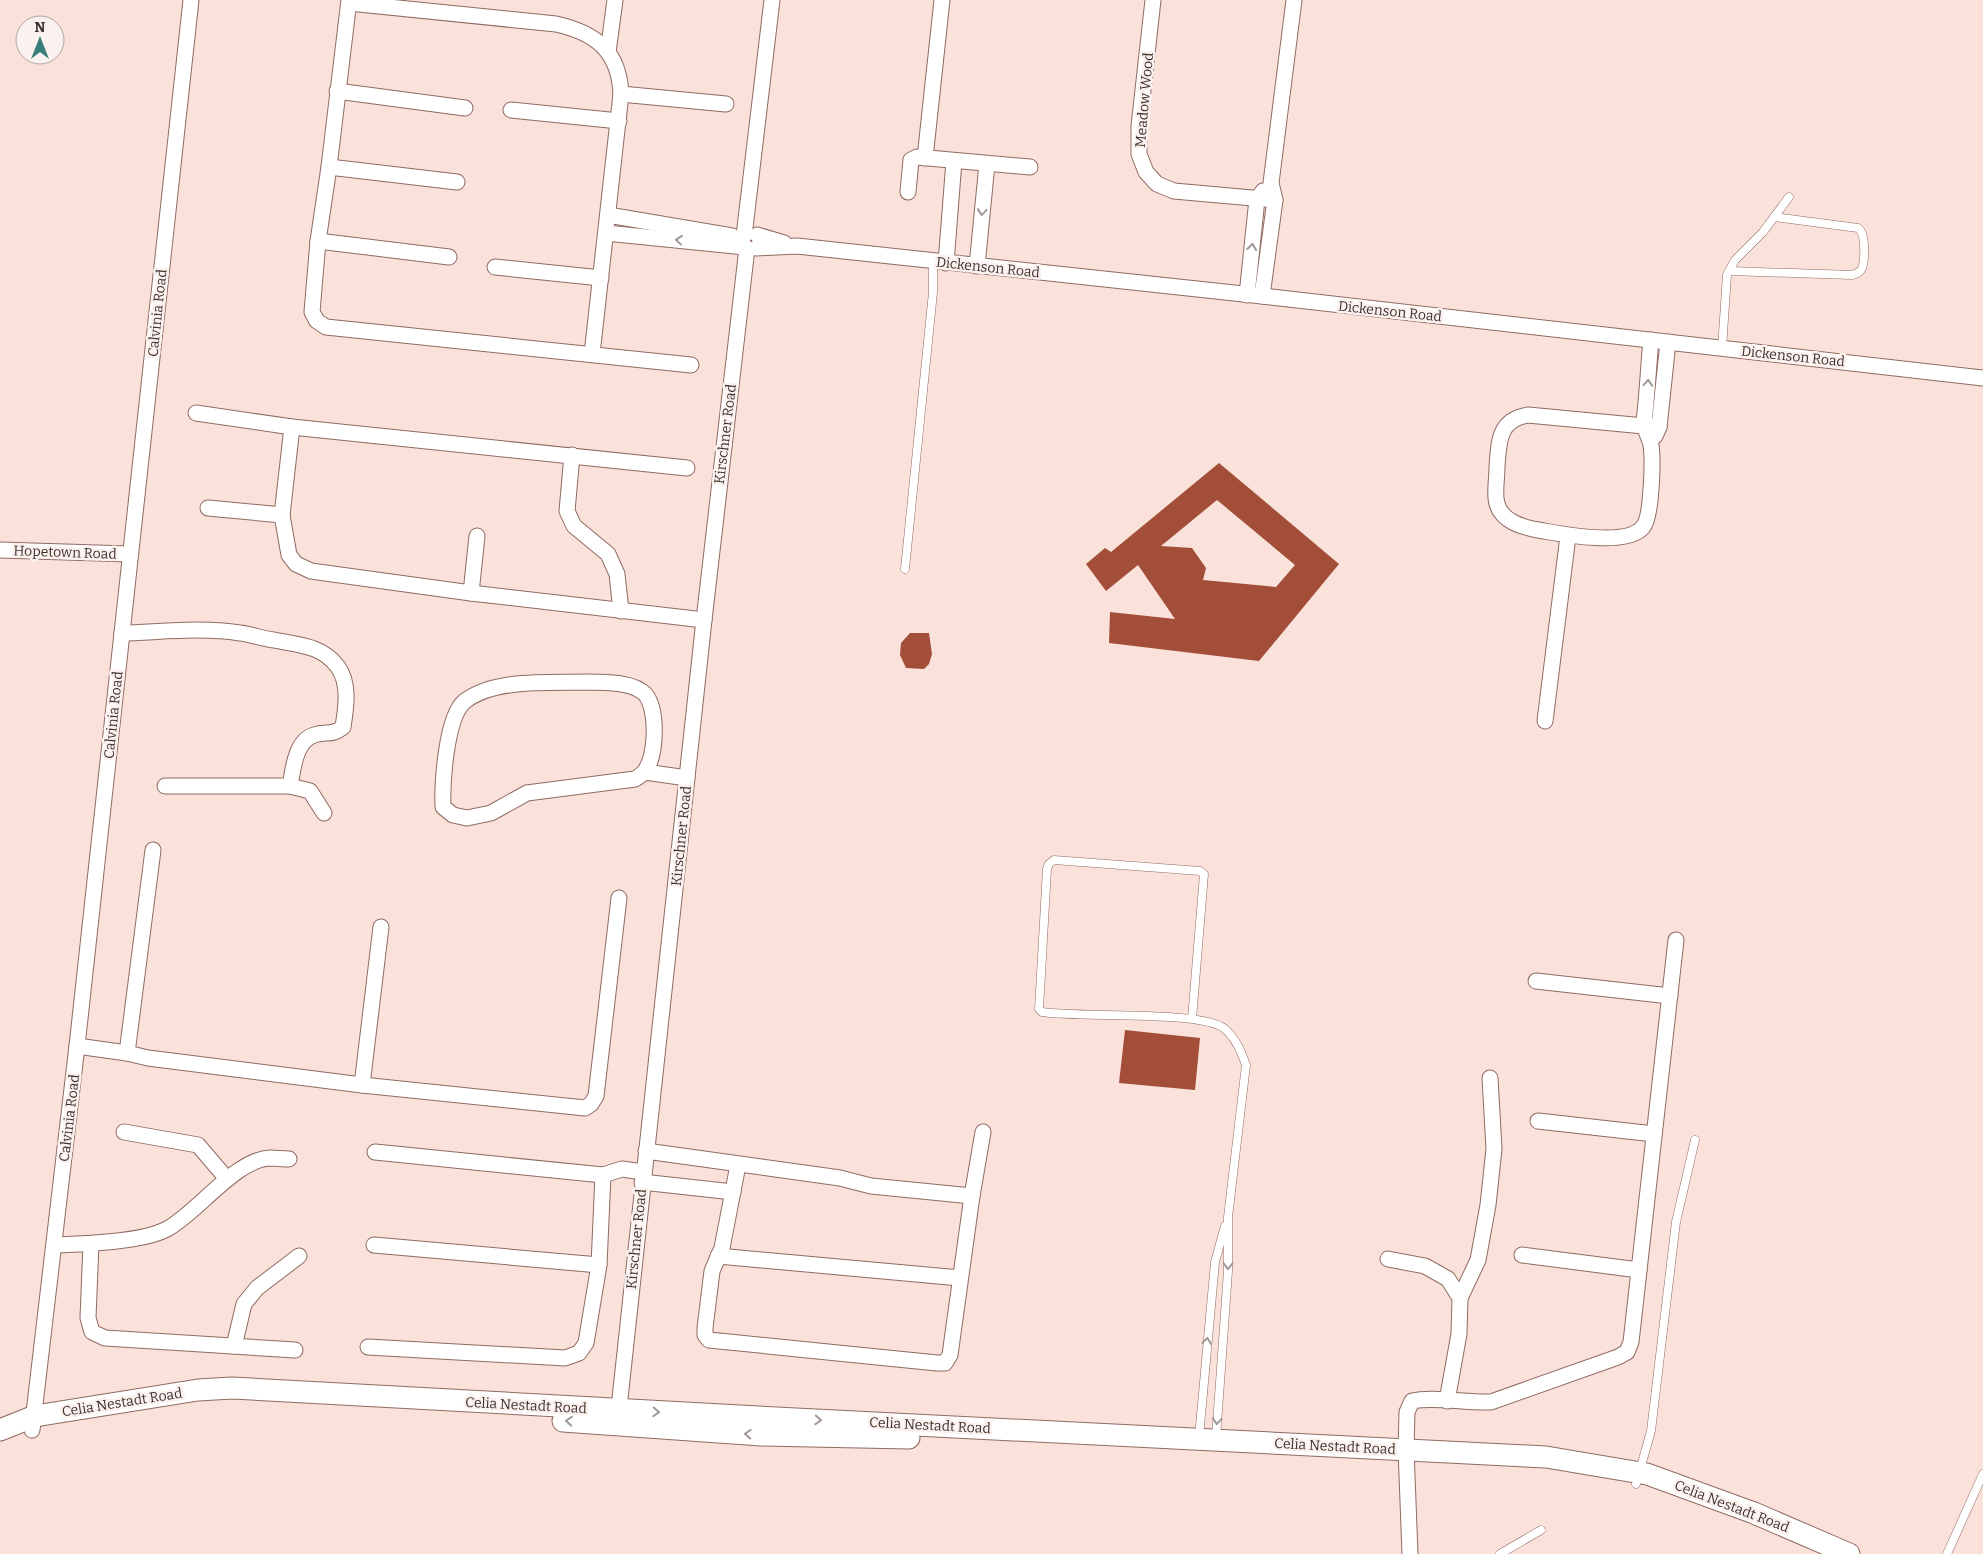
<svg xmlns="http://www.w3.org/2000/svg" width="1983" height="1554" viewBox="0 0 1983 1554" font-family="Bitter,serif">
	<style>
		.building { fill: #a24e38; fill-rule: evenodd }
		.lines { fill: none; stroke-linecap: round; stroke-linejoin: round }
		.lane-casing { stroke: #906b61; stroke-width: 9 }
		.street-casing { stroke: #906b61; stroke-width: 17 }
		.secondary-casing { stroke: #906b61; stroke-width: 23 }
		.lane { stroke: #fff; stroke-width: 8 }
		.street { stroke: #fff; stroke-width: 15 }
		.secondary { stroke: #fff; stroke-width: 21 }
		.oneway { stroke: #a09896 }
		.labels { text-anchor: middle; stroke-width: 5; stroke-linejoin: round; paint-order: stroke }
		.street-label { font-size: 14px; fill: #41312d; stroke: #fbf2f0 }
	</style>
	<rect width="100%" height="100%" fill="#fae1da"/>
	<!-- building -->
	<g class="building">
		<path d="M1219,463L1339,564L1259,661L1109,643L1110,612L1175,619L1138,565L1106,591L1086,564L1105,548L1111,552ZM1217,500L1295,565L1276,587L1203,580L1206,568L1192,548L1161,546Z"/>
		<path d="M910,633H929L932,654L929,664L924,669L906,668L900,655L901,643Z"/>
		<path d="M1125,1030L1200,1038L1195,1090L1119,1083Z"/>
	</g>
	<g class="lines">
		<defs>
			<g id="lane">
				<path d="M1730,271L1852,275C1856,274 1860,273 1862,268C1865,260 1866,233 1858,228L1774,217"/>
				<path d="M1722,348L1727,275L1735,260L1763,232L1789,197"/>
				<path d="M905,569L933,292V261"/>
				<path d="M1192,1019L1204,874L1200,871L1054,860L1049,864L1047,869L1039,1009L1042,1012C1078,1018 1203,1010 1225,1029C1236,1039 1241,1051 1246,1065L1228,1217V1271L1216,1438"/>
				<path d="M1199,1437L1215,1262L1225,1226"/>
				<path d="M1636,1484L1651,1431L1676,1222L1695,1140"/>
				<path d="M1500,1554L1541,1530"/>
				<path d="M1947,1554L1983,1474"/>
			</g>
			<g id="street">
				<path d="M349,0L329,167L318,241L312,312L317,321L326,327L691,365"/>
				<path d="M1153,0L1139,126V154L1146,172L1157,184L1174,191L1275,200"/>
				<path d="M349,3L556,24C596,33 619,51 621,94L592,354"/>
				<path d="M608,52L615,0"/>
				<path d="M337,91L465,108"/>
				<path d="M621,94L726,104"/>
				<path d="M511,110L619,121"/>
				<path d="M925,158L942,0"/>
				<path d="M329,167L457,182"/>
				<path d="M908,192L911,160L917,157L1030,167"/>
				<path d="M608,215L732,236"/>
				<path d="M606,233L745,247"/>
				<path d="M757,235L784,243"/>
				<path d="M744,236L772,0"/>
				<path d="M318,241L449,257"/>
				<path d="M756,248L797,246L1262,296L1983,378"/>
				<path d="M946,263L954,161"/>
				<path d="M977,266L987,164"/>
				<path d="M495,267L601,278"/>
				<path d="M1247,295L1257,199L1263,191"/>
				<path d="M1262,296L1275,200L1271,183L1294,0"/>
				<path d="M1651,340C1649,360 1648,381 1646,401C1646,409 1643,419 1645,427C1646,433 1650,439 1651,445C1653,459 1652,517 1643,527C1628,546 1566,535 1544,531C1524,528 1498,522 1496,498C1495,488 1497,477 1497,467C1499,442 1498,420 1528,415L1644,426L1659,427"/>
				<path d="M196,413L292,427L687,468"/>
				<path d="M292,427L282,515L289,555L296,564L311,571L471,593L704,620"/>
				<path d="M1655,436L1659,427L1668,342"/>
				<path d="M572,455L567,511L574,526L608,554L617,574L621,611"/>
				<path d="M208,508L282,515"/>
				<path d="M0,550L130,554"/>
				<path d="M471,593L477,536"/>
				<path d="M122,633C161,632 201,627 240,633C251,634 262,639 274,640C298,645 322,645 338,667C350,684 346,708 343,727C332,736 327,731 314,735C295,741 293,770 290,786H165"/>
				<path d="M588,682C605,683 632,681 645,694C658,709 657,757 644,772C642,775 638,777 635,779L527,793L491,813L467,818L453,815L443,807C442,784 446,716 465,701C495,678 552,683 588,682Z"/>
				<path d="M1545,721L1568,536"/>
				<path d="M645,772L687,778"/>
				<path d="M290,786L310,791L324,813"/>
				<path d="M1536,981L1670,996"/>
				<path d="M77,1046L127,1053L148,1058L362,1085L585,1108L591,1104L596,1096L619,898"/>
				<path d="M127,1053L153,850"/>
				<path d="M362,1085L381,927"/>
				<path d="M1538,1121L1654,1134"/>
				<path d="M124,1132L198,1145L227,1179"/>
				<path d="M646,1151L840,1178L871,1186L972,1196"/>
				<path d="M375,1152L603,1175L622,1169L643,1172"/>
				<path d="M738,1165L722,1248L712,1271L705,1328V1335L709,1340L937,1363H945L950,1355L972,1196L983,1132"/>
				<path d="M642,1182L733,1192"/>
				<path d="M91,1244L88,1318L92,1332L105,1338L295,1350"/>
				<path d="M54,1245C83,1244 143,1242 167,1229C197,1213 236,1159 270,1158C276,1158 283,1159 289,1159"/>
				<path d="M374,1245L599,1265"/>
				<path d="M1522,1255L1639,1270"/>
				<path d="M718,1256L960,1278"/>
				<path d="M1388,1259L1425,1266L1448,1279L1460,1298L1459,1334L1447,1401"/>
				<path d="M1460,1298L1478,1260L1488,1205L1494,1149L1490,1078"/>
				<path d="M234,1346L244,1304L257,1288L299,1256"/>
				<path d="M368,1347L565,1358L579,1353L586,1343L599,1265L603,1175"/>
				<path d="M618,1417L704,620L747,248"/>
				<path d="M32,1430L77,1046L191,0"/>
				<path d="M1410,1554L1406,1449L1407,1412L1412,1401C1433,1396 1467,1403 1491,1402L1618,1357L1627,1352L1631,1342L1676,940"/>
			</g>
			<g id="secondary">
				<path d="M563,1421L761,1435L909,1438"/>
				<path d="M0,1430L35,1416L198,1390L232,1388L758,1417L1546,1457L1647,1474L1754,1513L1849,1554"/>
			</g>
		</defs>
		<!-- lane casing -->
		<use href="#lane" class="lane-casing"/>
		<!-- street casing -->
		<use href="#street" class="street-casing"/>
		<!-- secondary casing -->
		<use href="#secondary" class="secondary-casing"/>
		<!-- lane -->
		<use href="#lane" class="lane"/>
		<!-- street -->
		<use href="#street" class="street"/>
		<!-- secondary -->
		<use href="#secondary" class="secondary"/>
	</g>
	<!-- one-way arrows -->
	<defs><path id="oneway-chevron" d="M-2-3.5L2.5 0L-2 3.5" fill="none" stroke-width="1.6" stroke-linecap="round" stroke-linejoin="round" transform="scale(1.25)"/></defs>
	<g class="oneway">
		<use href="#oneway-chevron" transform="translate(982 212) rotate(95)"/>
		<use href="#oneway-chevron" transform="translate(679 240) rotate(-174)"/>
		<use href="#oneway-chevron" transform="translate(1252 247) rotate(-84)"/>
		<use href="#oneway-chevron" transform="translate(1648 383) rotate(-86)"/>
		<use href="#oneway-chevron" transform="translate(1228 1266) rotate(91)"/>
		<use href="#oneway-chevron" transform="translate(1207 1341) rotate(-84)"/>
		<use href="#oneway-chevron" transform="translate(656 1412) rotate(3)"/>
		<use href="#oneway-chevron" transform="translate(818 1420) rotate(3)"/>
		<use href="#oneway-chevron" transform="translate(569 1421) rotate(-176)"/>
		<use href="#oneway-chevron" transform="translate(1217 1421) rotate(94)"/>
		<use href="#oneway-chevron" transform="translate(748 1434) rotate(-177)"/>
	</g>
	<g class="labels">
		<!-- street labels -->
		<g class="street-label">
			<text transform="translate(1144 100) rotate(-85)" y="5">Meadow Wood</text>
			<text transform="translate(988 267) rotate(6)" y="5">Dickenson Road</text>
			<text transform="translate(1390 311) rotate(6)" y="5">Dickenson Road</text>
			<text transform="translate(157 313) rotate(-84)" y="5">Calvinia Road</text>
			<text transform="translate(1793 356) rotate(6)" y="5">Dickenson Road</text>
			<text transform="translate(725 434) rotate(-83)" y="5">Kirschner Road</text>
			<text transform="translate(65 552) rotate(2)" y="5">Hopetown Road</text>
			<text transform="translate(113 715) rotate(-84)" y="5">Calvinia Road</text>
			<text transform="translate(681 836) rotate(-84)" y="5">Kirschner Road</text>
			<text transform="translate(69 1118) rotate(-83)" y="5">Calvinia Road</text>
			<text transform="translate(636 1239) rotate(-84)" y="5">Kirschner Road</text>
			<text transform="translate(122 1402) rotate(-9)" y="5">Celia Nestadt Road</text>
			<text transform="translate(526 1405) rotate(3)" y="5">Celia Nestadt Road</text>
			<text transform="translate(930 1425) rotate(3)" y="5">Celia Nestadt Road</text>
			<text transform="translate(1335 1446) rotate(3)" y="5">Celia Nestadt Road</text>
			<text transform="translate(1732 1506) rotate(21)" y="5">Celia Nestadt Road</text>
		</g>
	</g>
	<!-- north arrow -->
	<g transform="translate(40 40)"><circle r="24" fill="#fbf2f0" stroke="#b1a5a2"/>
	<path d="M0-4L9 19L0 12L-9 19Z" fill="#377f7b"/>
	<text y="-8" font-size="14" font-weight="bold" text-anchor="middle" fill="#41312d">N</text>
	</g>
</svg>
